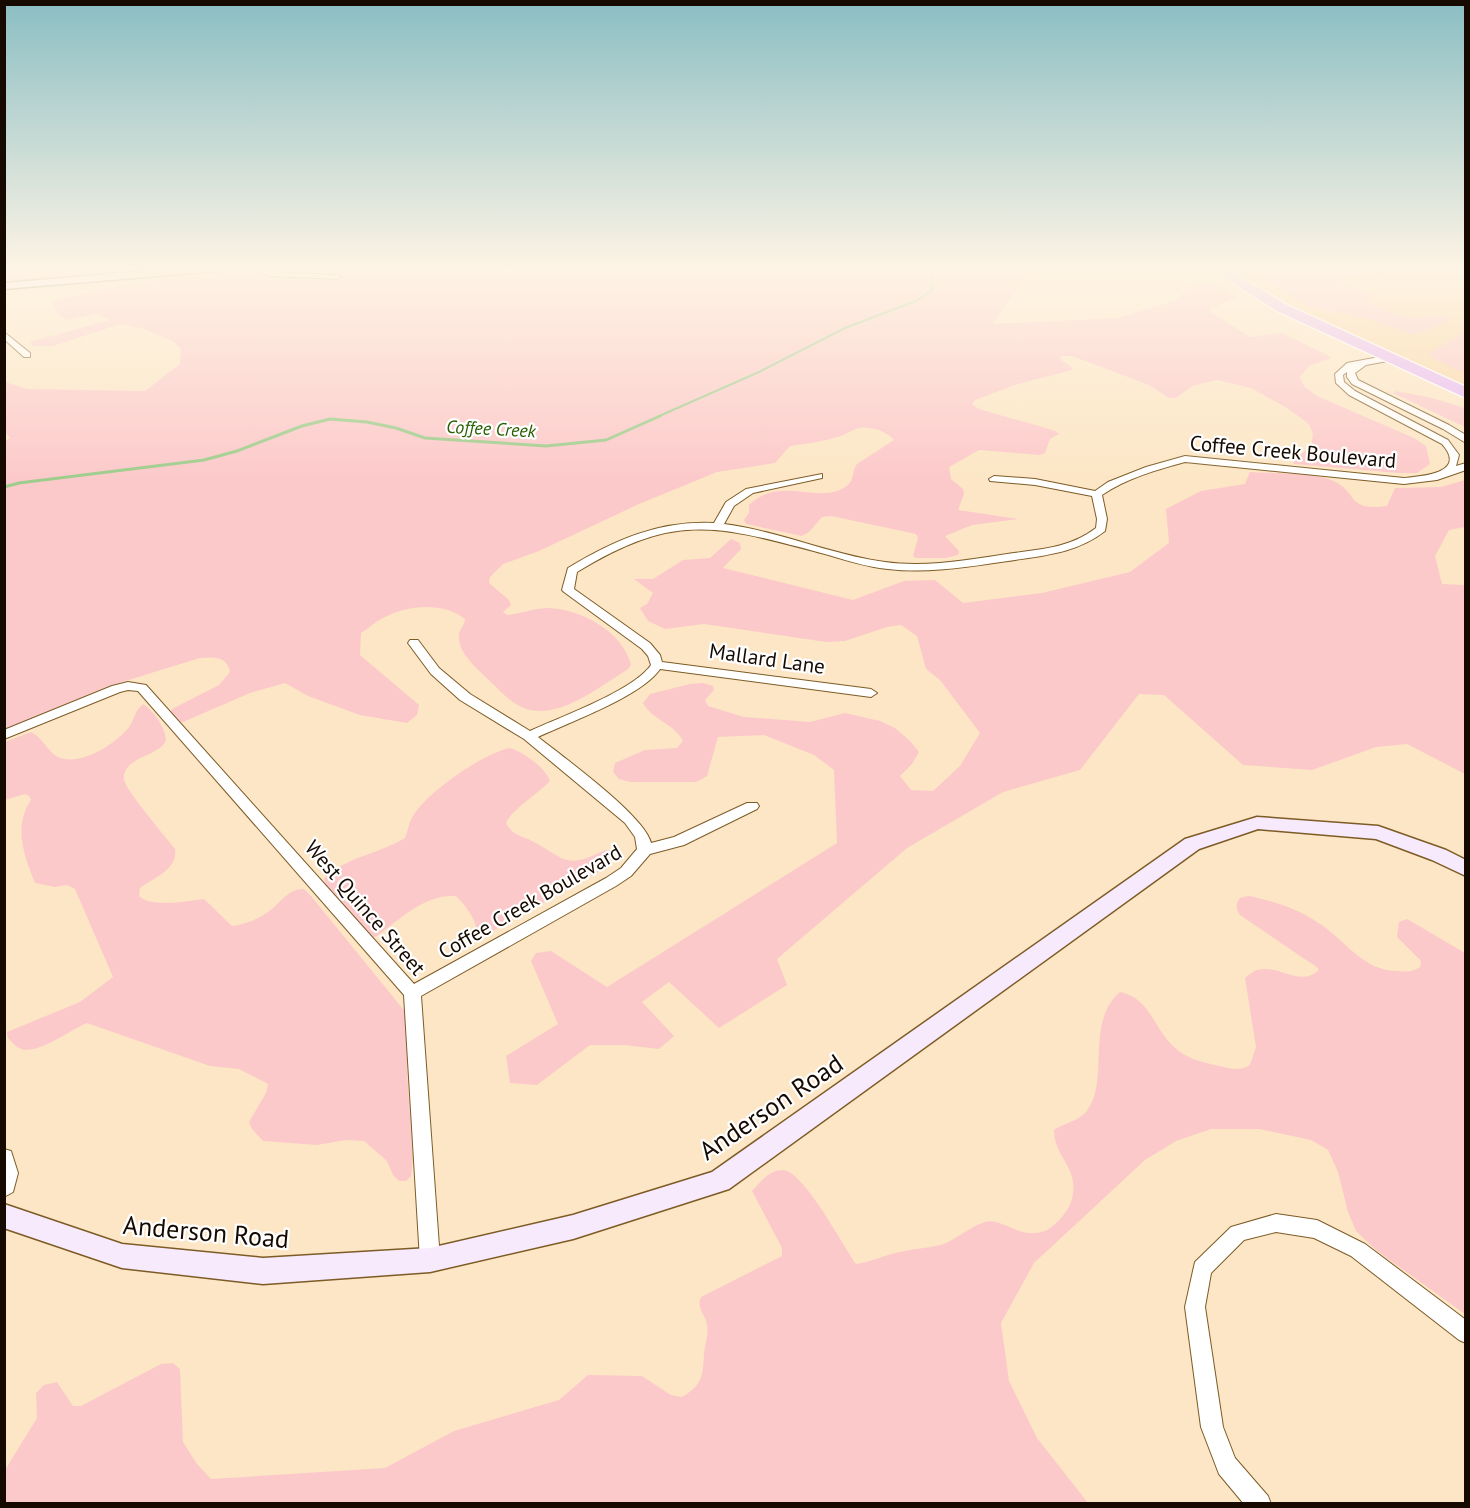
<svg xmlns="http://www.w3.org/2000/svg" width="1470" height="1508" viewBox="0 0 1470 1508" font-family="'PT Sans',sans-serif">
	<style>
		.built { fill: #fad8a7 }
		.green { fill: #fcc9ca }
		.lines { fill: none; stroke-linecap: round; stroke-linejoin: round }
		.stream-far1 { stroke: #9ecc8c; stroke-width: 2 }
		.stream { stroke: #9ecc8c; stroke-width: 3 }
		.street-casing { stroke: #7d5b25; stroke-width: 2 }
		.secondary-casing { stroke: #7d5b25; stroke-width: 3 }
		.highway-casing { stroke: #fff; stroke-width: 3 }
		.street { fill: #fff; fill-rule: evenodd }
		.secondary { fill: #f8eafd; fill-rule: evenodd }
		.highway { fill: #e7b8f8; fill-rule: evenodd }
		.labels { text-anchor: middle; stroke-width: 4.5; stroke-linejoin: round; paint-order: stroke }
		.far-water-label { font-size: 18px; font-style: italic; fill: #275e00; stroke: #fff }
		.street-label { font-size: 21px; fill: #160a00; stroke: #fff }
		.near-street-label { font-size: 26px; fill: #160a00; stroke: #fff }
	</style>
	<rect width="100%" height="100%" fill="#fce6c5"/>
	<!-- built -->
	<path class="built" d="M1226,268H1465V386L1299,310Z"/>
	<!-- green -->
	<g class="green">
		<path d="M5,268H168L5,282Z"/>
		<path d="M279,268H1056L1029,278L1018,286L993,324L1118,318L1176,300L1191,284L1214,283L1237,297L1209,309L1211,312L1250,337L1282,333L1329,356L1331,358L1329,359L1309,366L1300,377L1305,387L1317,396L1414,438L1426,446L1430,464L1417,473H1399L1294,464L1293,460L1311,447L1313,434L1309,424L1287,408L1251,388L1217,380L1192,386L1176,398H1169L1149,385L1072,356H1061L1060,359L1073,368L1072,370L1015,385L975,400L972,404L979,409L1056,431L1059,434L1050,439L1045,453L1039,455L979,450L949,467L951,479L963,489L964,494L958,510L1018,519L972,525L945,536L959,551L958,555L946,558H916L913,556L918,538L916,534L831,516L822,517L809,532L802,536L746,524L744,520L749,513V505C781,474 821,507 848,485C854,480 852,470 857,464L894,440C887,431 870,426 859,428C853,429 847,434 841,436C824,441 807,444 790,446L775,463L717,472L639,504L539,551L503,564L490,577L489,583L509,600L511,605L503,612L507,615C521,614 534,608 548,608C580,609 623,631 631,665L627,670C600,686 563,717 530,710C514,706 503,694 492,683C480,671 457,654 459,635C459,629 465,626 465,619C443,602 409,605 385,617C376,621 369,628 361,633L360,655L419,705L417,715L407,723L360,715L308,696L285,683L250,693L183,722H178L170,713L172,709L219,685L230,672C227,656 214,657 200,658L109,686L5,729L4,442L10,438L5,431V406L7,404L5,401V382L27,389L145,391L180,364L181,349L173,341L144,329L121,324L53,346H33L30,342L110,320L98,314L65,320L57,312L53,303L59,299L109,288L188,275Z"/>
		<path d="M1242,268H1351L1381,276L1391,275L1386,270L1393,271L1395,281L1342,275L1339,281L1374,296L1365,300C1379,308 1398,317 1414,317C1426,318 1437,315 1448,316L1450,320L1413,335L1369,319L1311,307Z"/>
		<path d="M1463,333L1465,334V373L1434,359L1429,353Z"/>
		<path d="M1396,391L1432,398L1465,408V427L1393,393Z"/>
		<path d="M1250,472C1270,473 1311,473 1328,479C1360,489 1343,512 1387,506L1395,488L1441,487L1465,480V527L1449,530L1435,556L1442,584L1465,585V774L1407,744L1376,747L1312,770L1243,765L1164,695L1139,694L1080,770L1003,792L907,848L777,959L787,985L719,1028L669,982L642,1002L674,1036L659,1049L624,1045H590L537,1085L510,1083L506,1056L558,1024L531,961L536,953L551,951L607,987L837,843L834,770L814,755L764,735L718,737L707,776L696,782H630L619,779L613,772L615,763L645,750L677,748L683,741C675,724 652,720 643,703L650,694L690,684L703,683L713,686L714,690L705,700L708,706L744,717L810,722L845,713L880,721L895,728L910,741L919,752L912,764L900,776L911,790L933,791L960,766L980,733L940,680L926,669L917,636L901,625L887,627L845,641L826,642L704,624L665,629L648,621L640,608L647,604L653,593L634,579H653L683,560L710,558L731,539L740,543L741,549L723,568L853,600L904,581L935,580L963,603L1042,593L1130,572L1169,543L1166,509L1201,491L1245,484Z"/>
		<path d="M143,704C154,711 166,728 166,741C159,753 142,755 131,764C126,768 123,774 124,780C127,792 165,836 175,849C178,869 155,877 140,888L139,896C151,908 188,901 204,899L232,926C246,924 256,920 268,912C281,903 287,889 304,889L311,896L407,1014V1071L413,1159L411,1176L406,1181H399L393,1175L387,1161L364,1141L345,1140L317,1145L263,1141L252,1129L249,1122L266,1093L268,1084L239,1069L210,1066L87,1023C69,1030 36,1057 19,1048C15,1046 11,1041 8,1038L7,1032L80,1002L113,977L75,889L67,885L55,887L35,883C24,856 13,826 31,800L29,796L25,794L5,800V742L31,732C42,737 48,752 58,757C80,767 116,744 129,727C135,719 133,713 143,704Z"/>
		<path d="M510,748C523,752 545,767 550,781C538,794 511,810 506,823C513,836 520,835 532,841C566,859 565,870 605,850H610L615,857L606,868L487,934H476L473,930L476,926C472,914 465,905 456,896C423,894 400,920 375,937H371L326,888L324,879C345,857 379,854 405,838C408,831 409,822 413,816C427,792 484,753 510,748Z"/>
		<path d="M1248,896C1271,900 1298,909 1317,922C1346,940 1362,971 1398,971C1407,972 1412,972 1420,967L1421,961L1397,937L1399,922L1407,919L1465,953V1314L1377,1251L1356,1231L1348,1212L1338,1172L1328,1150L1311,1140L1259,1129H1211L1176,1141L1145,1160L1034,1263L1001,1323L1009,1381L1037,1438L1088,1503H5V1470L37,1418L36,1393L44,1385L57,1382L73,1406H81L161,1364L173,1363L180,1369L183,1442L197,1464L211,1479L385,1468L454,1431L559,1400L588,1375L642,1376L671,1395L682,1397C703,1385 703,1375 704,1353C705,1343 709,1335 707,1324C705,1314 696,1308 701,1297L782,1256V1248L752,1191C760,1182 770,1170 782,1170C803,1169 843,1246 856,1264C871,1262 885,1255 900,1252C913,1249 927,1248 941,1245C956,1240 969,1227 985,1222C1002,1217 1022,1242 1047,1230C1057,1224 1070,1210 1072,1198C1080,1168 1054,1158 1054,1130C1063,1124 1080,1120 1086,1112C1111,1081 1084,1023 1120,992C1150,998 1153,1027 1173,1046C1186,1059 1202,1062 1219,1066C1230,1068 1240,1072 1250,1065L1256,1047L1245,978C1248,976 1253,971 1257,970C1279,964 1298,987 1318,971V968L1240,915C1236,909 1235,905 1240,898Z"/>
	</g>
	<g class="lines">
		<!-- stream-far1 -->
		<path class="stream-far1" d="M657,417L759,372L845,328L916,301L931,291L933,283L931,268"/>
		<!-- stream -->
		<path class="stream" d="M4,487L19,483L204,460L237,451L302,426L330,419L367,422L396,428L425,438L546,446L606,440L660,416"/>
		<defs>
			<g id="street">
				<path d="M258,268H266L272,272L337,275L341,277L337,279L271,276L259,273Z"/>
				<path d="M4,332L30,353V357H24L4,339Z"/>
				<path d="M1390,355L1394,358L1393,360L1366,365L1355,373L1358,380L1449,425L1466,435V443L1443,429L1352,384L1347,377V372L1343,375L1344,382L1355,391L1448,440L1459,455L1456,466L1466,463V470L1437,480L1404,484L1185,462C1156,470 1127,478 1102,495L1107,519L1105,531C1078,552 1048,555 1015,560C973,566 930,574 888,569C865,567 843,559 821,553C716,525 675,512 577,572L574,589L650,643L660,655L662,662L871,689L877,693L871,697L660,669C642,696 570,722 538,737C563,757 645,816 651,843L674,837L747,803H757L759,806L757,809L684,845L650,854L631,876L616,886L421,996L440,1260L437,1267L430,1269L423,1267L420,1260L404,995L138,691L128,690L120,692L4,739V730L112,686L128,682L146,685L414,984L606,878L621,868L637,849L635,837L625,823L524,739L460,700L431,674L408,643L410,640H418L439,668L470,694L530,731C560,717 633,691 651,665L648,656L642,649L564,592L562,590L568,568C614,540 660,520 714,523L726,502L746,489L822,474V478L753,493L734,506L724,524C779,531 832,555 885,562C928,568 972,559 1014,553C1044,549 1071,547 1096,528L1097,519L1092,496L1035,485L990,481L989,479L994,476L1035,479L1095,491L1108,482L1146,467L1185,456L1404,478C1422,476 1468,473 1442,444L1349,395L1336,383L1335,374L1347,363Z"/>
				<path d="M4,1149L11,1151L18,1173L13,1192L4,1197Z"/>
				<path d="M1276,1214L1317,1220L1365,1244L1466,1320V1343L1459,1340L1351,1256L1314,1238L1276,1232L1244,1240L1211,1273L1205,1307L1223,1427L1235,1458L1268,1496L1271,1504H1244L1219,1474L1201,1427L1185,1307L1195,1262L1231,1227Z"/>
			</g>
			<g id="secondary">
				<path d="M178,268H223L218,271L4,289V283Z"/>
				<path d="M1257,817L1378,826L1446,850L1466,860V876L1432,860L1376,839L1258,829L1199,849L729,1189L573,1239L430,1272L263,1284L122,1268L4,1228V1204L122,1244L263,1258L430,1248L573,1215L712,1172L1185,839Z"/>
			</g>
			<path id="highway" d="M1209,268H1225L1287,305L1466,387V398L1277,311Z"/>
		</defs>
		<!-- street casing -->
		<use href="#street" class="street-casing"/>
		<!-- secondary casing -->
		<use href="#secondary" class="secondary-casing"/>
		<!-- highway casing -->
		<use href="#highway" class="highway-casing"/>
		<!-- street -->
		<use href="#street" class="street"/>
		<!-- secondary -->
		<use href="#secondary" class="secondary"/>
		<!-- highway -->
		<use href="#highway" class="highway"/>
	</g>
	<!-- sky -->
	<linearGradient id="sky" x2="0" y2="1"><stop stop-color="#8abec3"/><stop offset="0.56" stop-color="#fef4e5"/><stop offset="1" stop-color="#fef4e5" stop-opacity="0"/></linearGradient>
	<rect width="1470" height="480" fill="url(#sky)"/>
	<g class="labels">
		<!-- far-water labels -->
		<g class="far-water-label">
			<text transform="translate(491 429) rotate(3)" y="6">Coffee Creek</text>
		</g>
		<!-- street labels -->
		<g class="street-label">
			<text transform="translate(1293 452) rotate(5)" y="7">Coffee Creek Boulevard</text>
			<text transform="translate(767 659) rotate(8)" y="7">Mallard Lane</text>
			<text transform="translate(530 902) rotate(-30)" y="7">Coffee Creek Boulevard</text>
			<text transform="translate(365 908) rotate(49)" y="7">West Quince Street</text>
		</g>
		<!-- near-street labels -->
		<g class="near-street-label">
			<text transform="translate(771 1107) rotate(-34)" y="9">Anderson Road</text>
			<text transform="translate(206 1232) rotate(5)" y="9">Anderson Road</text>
		</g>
	</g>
	<!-- border -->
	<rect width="1470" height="1508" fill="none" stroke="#160a00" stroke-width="12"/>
</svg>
